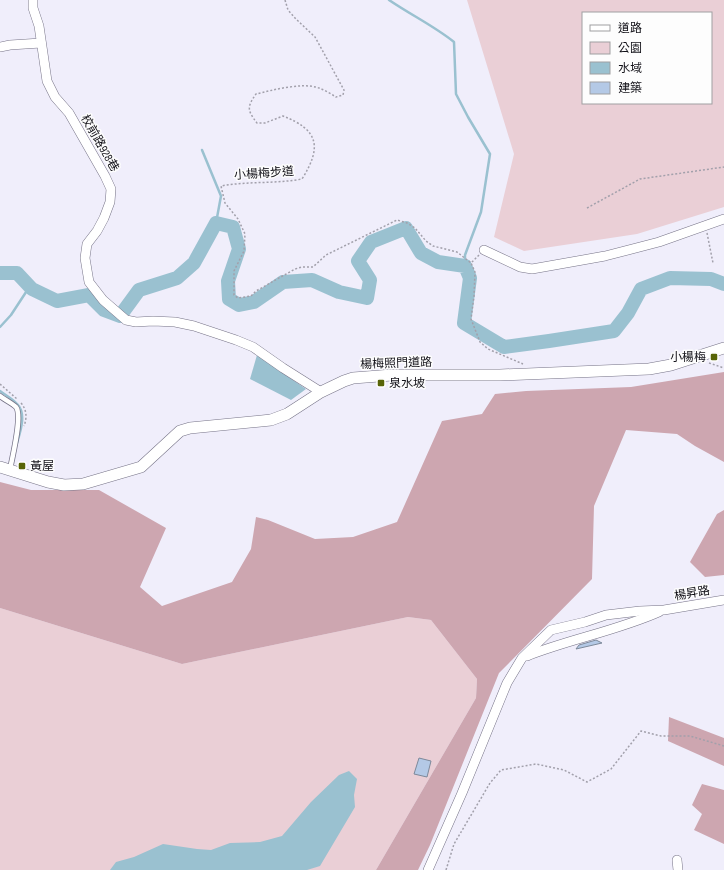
<svg xmlns="http://www.w3.org/2000/svg" width="724" height="870" viewBox="0 0 724 870" font-family="'Sofia Sans Condensed','Noto Sans TC',sans-serif">
	<style>
		.green { fill: #eacfd6; fill-rule: evenodd }
		.forest { fill: #cda6b0 }
		.water { fill: #9ac1d0 }
		.lines { fill: none; stroke-linecap: round; stroke-linejoin: round }
		.stream { stroke: #9ac1d0; stroke-width: 2.5 }
		.river { stroke: #9ac1d0; stroke-width: 14 }
		.building { fill: #b4c9e6; stroke: #7d899a }
		.service-casing { stroke: #767387; stroke-width: 6 }
		.minor-casing { stroke: #767387; stroke-width: 10 }
		.tertiary-casing { stroke: #767387; stroke-width: 12 }
		.path { stroke: #a2a0ab; stroke-width: 1.5; stroke-dasharray: 2 2; stroke-linecap: butt }
		.service { stroke: #fff; stroke-width: 4.5 }
		.minor { stroke: #fff; stroke-width: 9 }
		.tertiary { stroke: #fff; stroke-width: 11 }
		.poi-dot { fill: #586407; stroke: #fdfdfd; stroke-width: 1.5 }
		.labels { text-anchor: middle; stroke-width: 3; stroke-linejoin: round; paint-order: stroke }
		.street-label { font-size: 12px; fill: #121118; stroke: #fdfdfd }
		.poi-label { font-size: 12px; fill: #121118; stroke: #fdfdfd; text-anchor: start }
	</style>
	<rect width="100%" height="100%" fill="#f0eefb"/>
	<!-- green -->
	<g class="green">
		<path d="M467,0H724V207L637,234L524,251L494,237L514,154ZM583,13H711V103H583Z"/>
		<path d="M0,608L182,664L408,617L431,620L477,679L476,698L376,870H0Z"/>
	</g>
	<!-- forest -->
	<g class="forest">
		<path d="M724,372V462L695,446L677,434L626,430L594,506L592,579L499,673L430,845L418,870H376L476,698L477,679L431,620L408,617L182,664L0,608V482L31,490H99L166,528L140,587L162,606L232,582L251,549L256,517L268,520L315,539L353,537L397,522L442,421L482,414L495,394L526,391L631,387Z"/>
		<path d="M724,510V575L705,577L690,562L717,514Z"/>
		<path d="M669,717L724,738V766L668,741Z"/>
		<path d="M702,784L724,790V844L694,830L702,814L692,805Z"/>
	</g>
	<!-- water -->
	<g class="water">
		<path d="M257,355L306,389L291,400L250,379Z"/>
		<path d="M349,771L357,779L354,795L355,807L320,866L307,870H110L116,862L134,857L163,844L197,849L211,850L230,843L260,842L282,836L311,802L339,775Z"/>
	</g>
	<g class="lines">
		<!-- stream -->
		<g class="stream">
			<path d="M389,0C411,15 434,26 454,42L456,94L468,117L490,154L481,212L465,255V266"/>
			<path d="M202,150L221,196L216,223"/>
			<path d="M0,327L11,315L30,286"/>
			<path d="M0,391C5,395 13,399 17,404C27,414 20,432 17,443"/>
		</g>
		<!-- river -->
		<path class="river" d="M0,273H17L32,289L57,301L89,295L104,310L120,316L139,290L177,278L194,263L216,223L233,227L239,249L228,281L229,299L239,305L254,302L283,282L312,280L339,292L367,298L370,280L358,261L371,242L406,228L421,253L438,262L465,266L470,278L464,323L504,347L549,341L614,331L628,313L641,289L670,278L711,279L724,284"/>
	</g>
	<!-- building -->
	<g class="building">
		<path d="M596,640L602,643L576,649L579,645Z"/>
		<path d="M419,758L431,761L427,777L414,774Z"/>
	</g>
	<g class="lines">
		<defs>
			<path id="service" d="M0,396C5,400 12,403 16,407C23,416 12,457 10,470"/>
			<g id="minor">
				<path d="M33,0V8L39,26L47,81L55,97L69,113L105,176L111,189L110,202L104,218L97,231L87,244L85,258L89,282L103,300L126,320L136,322L153,321L175,322L194,326L236,340L253,347L283,368L321,392"/>
				<path d="M0,47L10,45L41,43"/>
				<path d="M484,250L520,267L532,269L605,256L659,242L724,219"/>
				<path d="M527,656C570,639 616,631 659,612"/>
				<path d="M677,860L678,870"/>
				<path d="M428,870L462,793L507,683L522,658L551,630L585,622L606,615L640,611L664,610L724,600"/>
			</g>
			<path id="tertiary" d="M0,467L48,482L64,485L83,484L141,467L180,431L190,428L271,420L287,414L321,392L344,381L353,378L392,375H500L649,369L671,365L724,348"/>
		</defs>
		<!-- service casing -->
		<use href="#service" class="service-casing"/>
		<!-- minor casing -->
		<use href="#minor" class="minor-casing"/>
		<!-- tertiary casing -->
		<use href="#tertiary" class="tertiary-casing"/>
		<!-- path -->
		<g class="path">
			<path d="M285,0L288,10L296,19L315,37L344,90L343,95L336,97C331,94 325,90 319,88C302,82 273,90 256,94C247,107 247,110 257,123H265L283,116C319,130 322,147 302,179C275,184 248,181 221,186L225,203L238,219L245,234L244,251L234,271V295L238,298L251,296L256,291L295,269L302,267H313L326,255L397,220L407,223L415,228L426,241L433,246L457,252L471,263"/>
			<path d="M587,208L640,179L724,167"/>
			<path d="M707,233L713,263"/>
			<path d="M479,255L471,263L475,272L474,296L471,319L480,342L488,349L523,364"/>
			<path d="M709,363L724,368"/>
			<path d="M0,384L17,399"/>
			<path d="M21,403C27,410 27,418 24,426"/>
			<path d="M446,870L454,844L490,783L501,770L536,764L564,770L587,782L611,769L641,731L661,736H690L724,746"/>
		</g>
		<!-- service -->
		<use href="#service" class="service"/>
		<!-- minor -->
		<use href="#minor" class="minor"/>
		<!-- tertiary -->
		<use href="#tertiary" class="tertiary"/>
	</g>
	<!-- markers -->
	<g class="poi-dot">
		<rect x="710" y="353" width="8" height="8" rx="2"/>
		<rect x="377" y="379" width="8" height="8" rx="2"/>
		<rect x="18" y="462" width="8" height="8" rx="2"/>
	</g>
	<g class="labels">
		<!-- street labels -->
		<g class="street-label">
			<text transform="translate(100 143) rotate(60)" y="4">校前路928巷</text>
			<text transform="translate(264 173) rotate(-4)" y="4">小楊梅步道</text>
			<text transform="translate(396 363) rotate(-2)" y="4">楊梅照門道路</text>
			<text transform="translate(692 593) rotate(-10)" y="4">楊昇路</text>
		</g>
		<!-- poi labels -->
		<g class="poi-label">
			<text x="706" y="361" text-anchor="end">小楊梅</text>
			<text x="389" y="387">泉水坡</text>
			<text x="30" y="470">黃屋</text>
		</g>
	</g>
	<!-- legend -->
	<rect x="582" y="12" width="130" height="92" fill="#fdfdfd" stroke="#9f9fa1"/>
	<rect x="590" y="25" width="20" height="6" fill="#ffffff" stroke="#9f9fa1"/>
	<text x="618" y="32" font-size="12" fill="#121118">道路</text>
	<rect x="590" y="42" width="20" height="12" fill="#eacfd6" stroke="#9f9fa1"/>
	<text x="618" y="52" font-size="12" fill="#121118">公園</text>
	<rect x="590" y="62" width="20" height="12" fill="#9ac1d0" stroke="#9f9fa1"/>
	<text x="618" y="72" font-size="12" fill="#121118">水域</text>
	<rect x="590" y="82" width="20" height="12" fill="#b4c9e6" stroke="#9f9fa1"/>
	<text x="618" y="92" font-size="12" fill="#121118">建築</text>
</svg>
